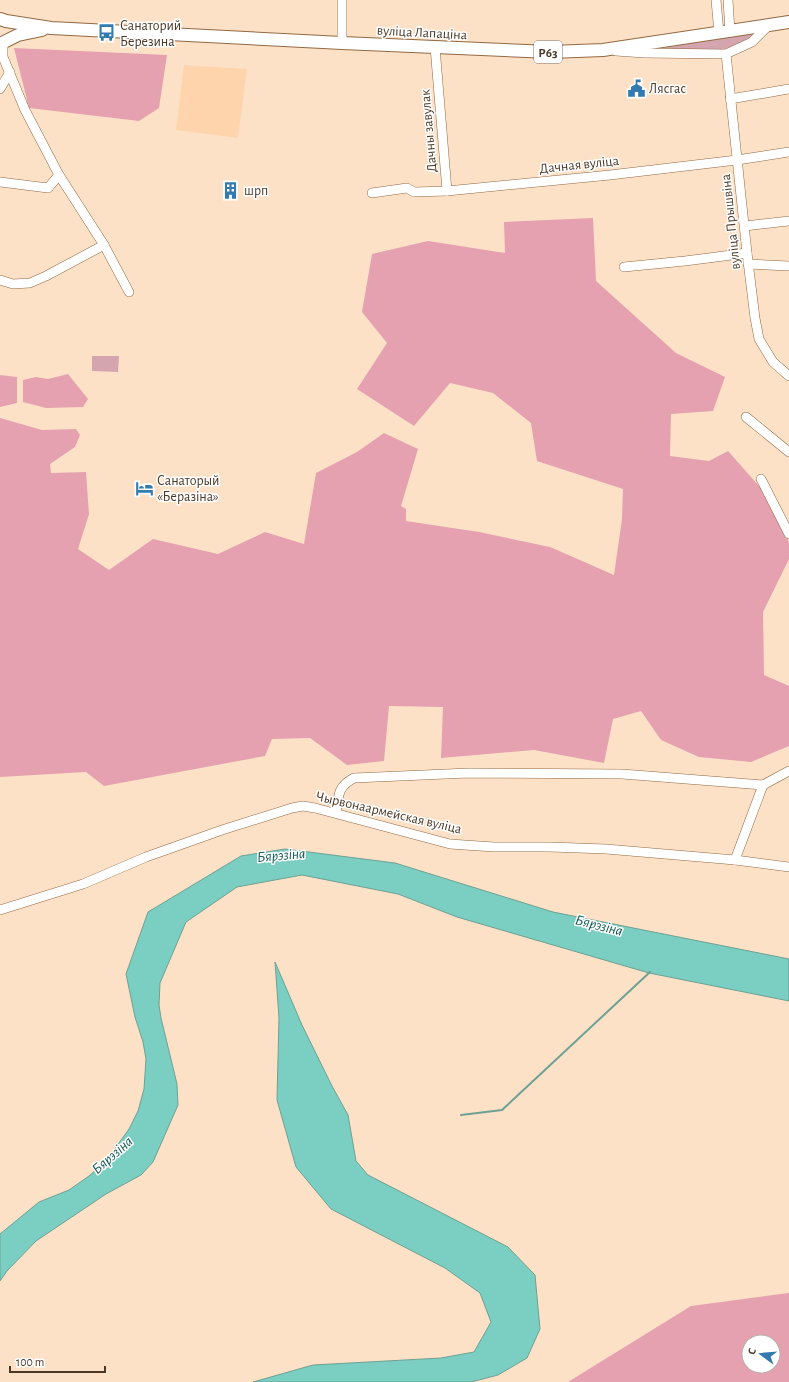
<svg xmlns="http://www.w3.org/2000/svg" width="789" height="1382" viewBox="0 0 789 1382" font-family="'Alegreya Sans',sans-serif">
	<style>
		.built { fill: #fed4ad }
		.green { fill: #d4a5af }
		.forest { fill: #e5a1b0; fill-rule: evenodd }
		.water { fill: #7bcec2; stroke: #6da194 }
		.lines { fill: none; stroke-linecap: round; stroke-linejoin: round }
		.stream { stroke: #6da194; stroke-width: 2 }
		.minor-casing { stroke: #926941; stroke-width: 10 }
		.major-casing { stroke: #926941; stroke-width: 14 }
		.minor { stroke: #fff; stroke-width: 9 }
		.major { stroke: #fff; stroke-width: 12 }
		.labels { text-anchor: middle; stroke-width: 3; stroke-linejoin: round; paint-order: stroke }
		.shield { fill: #fff; stroke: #817468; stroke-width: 1 }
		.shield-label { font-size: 13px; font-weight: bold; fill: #4b3927 }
		.poi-label { font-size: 14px; fill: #4b3927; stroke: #fff; text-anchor: start }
		.street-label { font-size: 14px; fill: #4b3927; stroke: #fff }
		.water-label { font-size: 15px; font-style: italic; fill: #0a544c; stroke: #fff }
	</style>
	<rect width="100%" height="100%" fill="#fde1c7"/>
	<!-- built -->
	<path class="built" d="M184,65L247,69L238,138L176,130Z"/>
	<!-- green -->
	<g class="green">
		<path d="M753,33L757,34L754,37L720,51L713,49L661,50L663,48Z"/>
		<path d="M92,356H119L118,372L92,371Z"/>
	</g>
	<!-- forest -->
	<g class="forest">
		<path d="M14,48L167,55L159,108L139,121L29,108Z"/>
		<path d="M593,218L596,281L676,353L725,377L713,411L671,414L670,456L709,461L728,451L773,502L789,543V559L763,612L764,675L789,686V746L751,762L699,757L661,740L641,711L613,719L604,763L534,750L441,758L443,707L389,706L384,761L347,765L310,738L272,739L265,756L104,786L86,772L0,777V418L42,430L76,429L80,435L75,447L50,464L51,473L86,472L89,514L78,549L109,570L153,539L218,554L265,532L304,544L316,473L357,452L384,433L418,449L401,506L406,509V521L479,532L550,547L614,575L622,519L623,489L537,461L531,423L493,393L450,383L414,426L357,389L387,343L362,312L372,254L428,241L505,253L504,222Z"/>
		<path d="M68,374L88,399L83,407L46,408L23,402V380L36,377L48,379Z"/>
		<path d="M0,375L17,377V403L0,407Z"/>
		<path d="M789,1293V1382H568L691,1306ZM749,1342H773V1366H749Z"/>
	</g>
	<!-- water -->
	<g class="water">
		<path d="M285,849L395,863L553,912L789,959V1001L649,973L457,917L398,894L302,875L237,887L186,922L160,983L159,1005L161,1018L177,1084L178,1105L153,1162L141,1175L106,1194L36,1241L7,1271L0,1281V1234L39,1202L69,1190L89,1176L106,1161L129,1129L138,1111L144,1089L146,1059L143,1042L135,1017L126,974L148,912L241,856Z"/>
		<path d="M275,962L302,1025L332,1086L348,1115L356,1161L368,1175L508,1247L535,1275L540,1329L527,1358L498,1375L471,1382H253L313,1365L441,1358L474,1352L491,1322L480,1293L445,1268L331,1209L296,1167L277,1100L279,1018Z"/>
	</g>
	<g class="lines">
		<!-- stream -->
		<path class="stream" d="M461,1115L502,1110L650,972"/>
		<defs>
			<g id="minor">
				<path d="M342,0V43"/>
				<path d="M716,0L719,33"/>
				<path d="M728,0L730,32"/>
				<path d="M3,43V57L25,110L59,175L104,245L129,292"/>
				<path d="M435,47L447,191"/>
				<path d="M616,51L644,53L726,54L752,42L769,25"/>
				<path d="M726,54L747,253L755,318L759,339L773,362L789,376"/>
				<path d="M0,89L10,72"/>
				<path d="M730,99L789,89"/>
				<path d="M0,182L48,188L59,175"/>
				<path d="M372,193L407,188L414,192L447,191L610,175L737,160L789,152"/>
				<path d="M745,226L789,221"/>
				<path d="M748,264L789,266"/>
				<path d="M624,267L685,261L747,253"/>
				<path d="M0,280L13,284L30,283L46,276L104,245"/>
				<path d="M746,417L789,452"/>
				<path d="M761,479L789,534"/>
				<path d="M336,813C339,795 337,787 354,778L469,773L622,774L763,785"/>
				<path d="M735,860L763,785L789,771"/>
				<path d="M0,910L83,884L146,857L222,830L292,808L303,806L315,808L450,844L494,847H550L606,849L735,860L789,867"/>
			</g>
			<g id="major">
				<path d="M0,19L6,21L51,28L342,43L551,52L603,50L789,22"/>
				<path d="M0,44L18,35L42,30"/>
			</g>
		</defs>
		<!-- minor casing -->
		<use href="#minor" class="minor-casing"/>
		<!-- major casing -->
		<use href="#major" class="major-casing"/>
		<!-- minor -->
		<use href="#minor" class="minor"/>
		<!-- major -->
		<use href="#major" class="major"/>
	</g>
	<!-- icons -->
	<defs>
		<symbol id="bus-bare" viewBox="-9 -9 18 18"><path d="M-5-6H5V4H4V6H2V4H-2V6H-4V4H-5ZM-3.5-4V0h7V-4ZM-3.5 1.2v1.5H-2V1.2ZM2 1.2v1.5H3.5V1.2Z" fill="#337aae" stroke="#fff" stroke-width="2.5" paint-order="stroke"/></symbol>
		<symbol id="civic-bare" viewBox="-9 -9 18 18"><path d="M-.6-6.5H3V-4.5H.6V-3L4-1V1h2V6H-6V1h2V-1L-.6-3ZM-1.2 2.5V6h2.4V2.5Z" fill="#337aae" stroke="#fff" stroke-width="2.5" paint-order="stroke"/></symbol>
		<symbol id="building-bare" viewBox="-9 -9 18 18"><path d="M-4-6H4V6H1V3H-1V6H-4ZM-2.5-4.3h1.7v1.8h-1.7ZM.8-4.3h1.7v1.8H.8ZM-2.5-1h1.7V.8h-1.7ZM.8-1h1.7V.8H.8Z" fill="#337aae" stroke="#fff" stroke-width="2.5" paint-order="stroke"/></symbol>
		<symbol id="hotel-bare" viewBox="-9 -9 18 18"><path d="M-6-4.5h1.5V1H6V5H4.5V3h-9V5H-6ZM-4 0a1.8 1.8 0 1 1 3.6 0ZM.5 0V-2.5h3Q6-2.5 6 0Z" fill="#337aae" stroke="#fff" stroke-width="2.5" paint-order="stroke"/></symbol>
	</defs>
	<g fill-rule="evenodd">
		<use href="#bus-bare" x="94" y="20" width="25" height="25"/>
		<use href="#civic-bare" x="624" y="76" width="25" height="25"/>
		<use href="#building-bare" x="218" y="178" width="25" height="25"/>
		<use href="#hotel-bare" x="132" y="476" width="25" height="25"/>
	</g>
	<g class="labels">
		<!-- shield labels -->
		<rect class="shield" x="534" y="41" width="28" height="22" rx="3"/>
		<g class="shield-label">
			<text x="548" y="57">Р63</text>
		</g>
		<!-- poi labels -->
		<g class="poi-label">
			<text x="120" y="30">Санаторий<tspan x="120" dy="16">Березина</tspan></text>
			<text x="649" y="93">Лясгас</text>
			<text x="244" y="195">шрп</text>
			<text x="157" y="485">Санаторый<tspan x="157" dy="16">«Беразіна»</tspan></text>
		</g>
		<!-- street labels -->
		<g class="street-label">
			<text transform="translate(422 32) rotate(3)" y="5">вуліца Лапаціна</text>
			<text transform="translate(428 131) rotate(-95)" y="5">Дачны завулак</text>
			<text transform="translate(579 164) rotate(-6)" y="5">Дачная вуліца</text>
			<text transform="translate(730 222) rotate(-96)" y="5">вуліца Прышвіна</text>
			<text transform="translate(389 812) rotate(13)" y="5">Чырвонаармейская вуліца</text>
		</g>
		<!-- water labels -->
		<g class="water-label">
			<text transform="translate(281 855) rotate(-5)" y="5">Бярэзіна</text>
			<text transform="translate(599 925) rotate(14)" y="5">Бярэзіна</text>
			<text transform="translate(112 1155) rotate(-41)" y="5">Бярэзіна</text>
		</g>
	</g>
	<!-- north arrow -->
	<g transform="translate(761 1354) rotate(286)"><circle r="19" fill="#ffffff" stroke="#b7b0a9"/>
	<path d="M0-3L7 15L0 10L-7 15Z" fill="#337aae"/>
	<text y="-6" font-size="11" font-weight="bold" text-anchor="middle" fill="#4b3927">С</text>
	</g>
	<!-- scale -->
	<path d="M10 1366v6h95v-6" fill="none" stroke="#4b3927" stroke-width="2"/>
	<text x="16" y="1366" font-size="12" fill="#4b3927" stroke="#ffffff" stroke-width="3" paint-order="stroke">100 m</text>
</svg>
